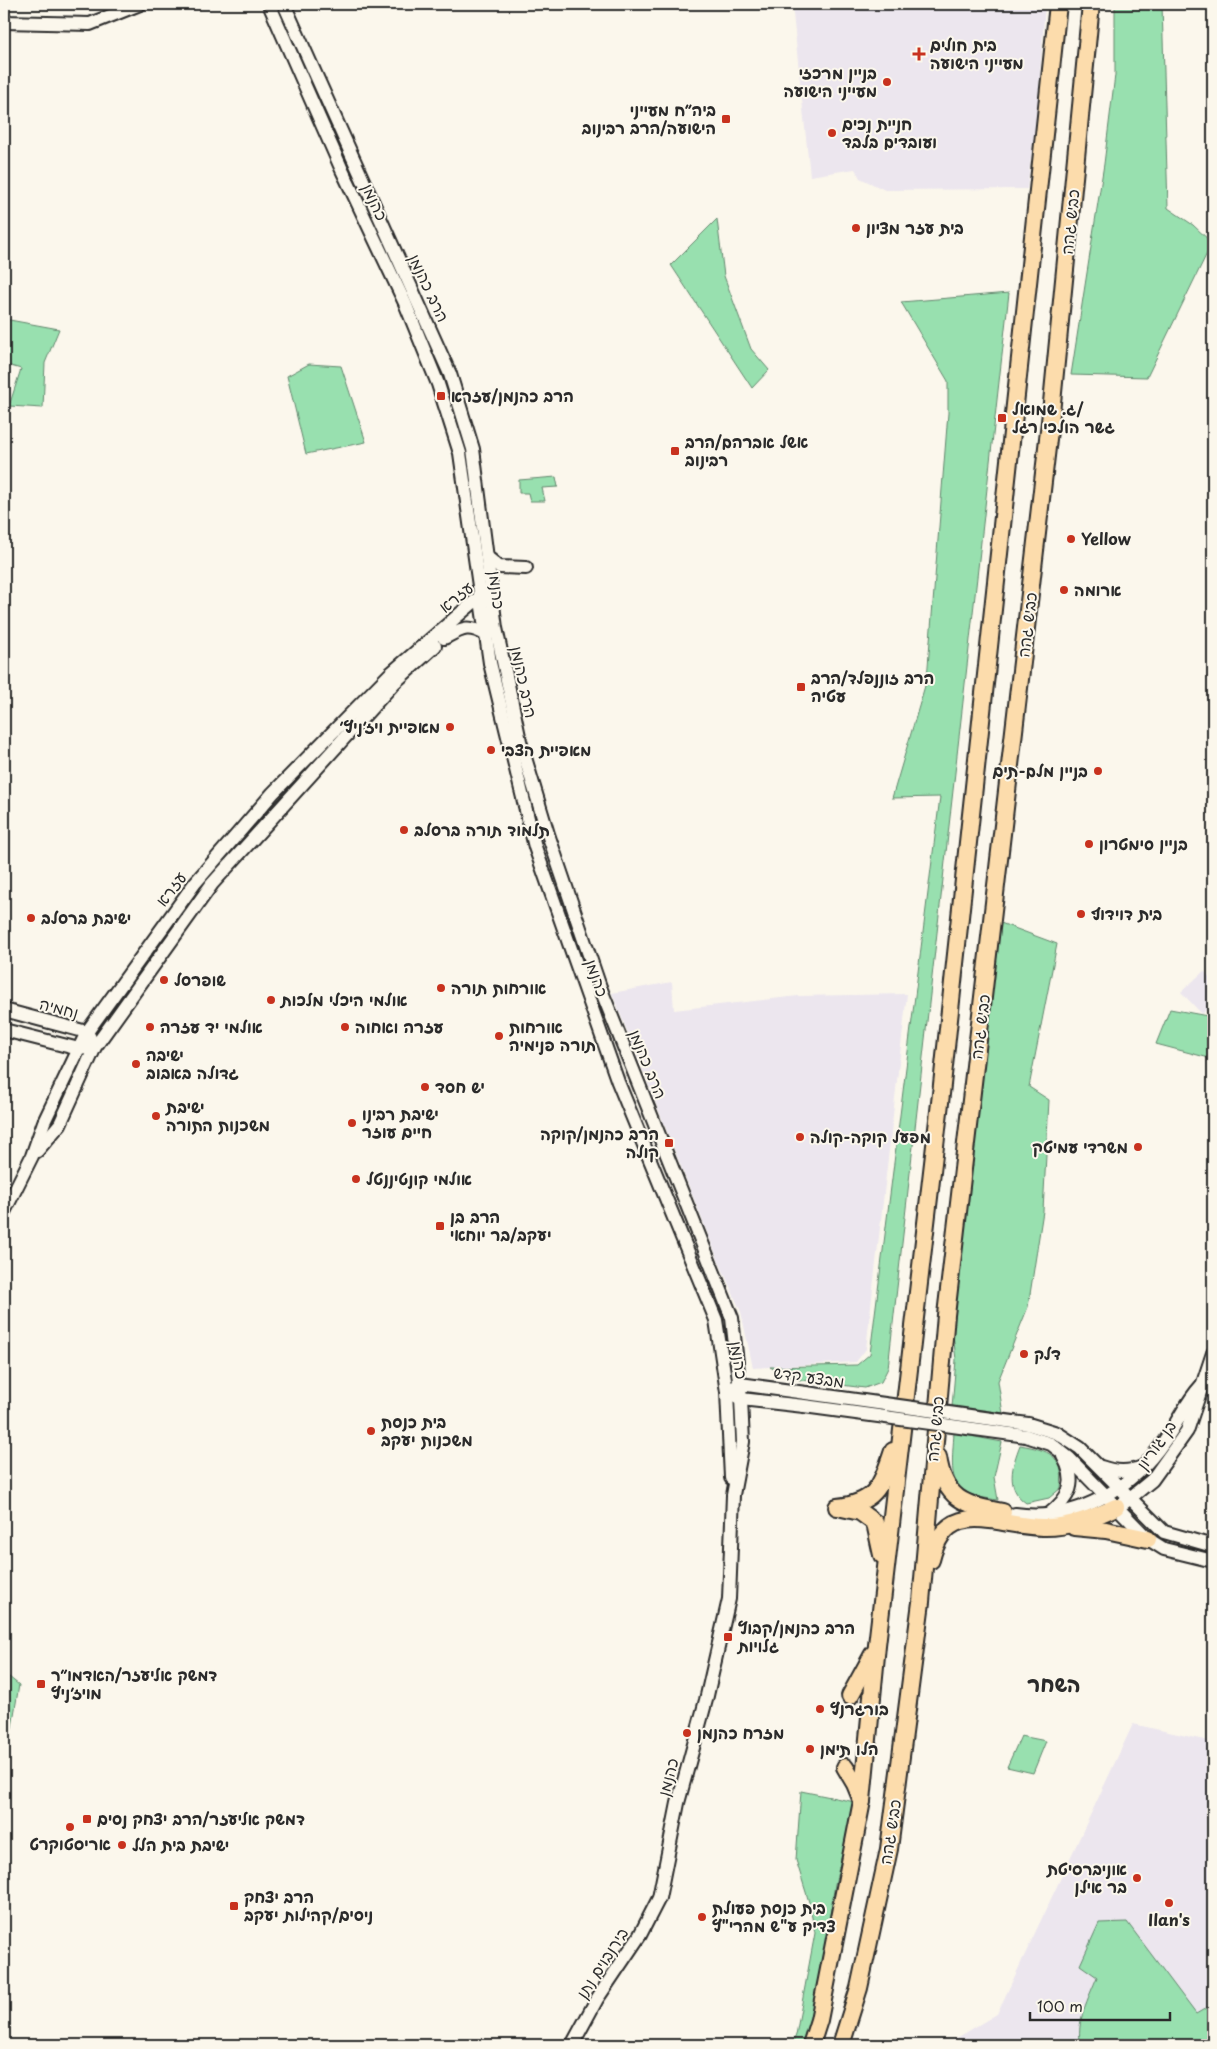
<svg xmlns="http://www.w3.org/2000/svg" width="1217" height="2049" viewBox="0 0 1217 2049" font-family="'Playpen Sans','Playpen Sans Hebrew',sans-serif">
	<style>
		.built { fill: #ece6ee }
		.green { fill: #98e0af; stroke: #62866d }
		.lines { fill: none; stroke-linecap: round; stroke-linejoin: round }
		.tertiary-casing { stroke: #2b2b2b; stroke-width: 16 }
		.trunk-casing { stroke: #2b2b2b; stroke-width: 20 }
		.tertiary { stroke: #fbf7ec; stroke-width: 12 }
		.trunk { stroke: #fcdcac; stroke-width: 16 }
		.tertiary-bridge-casing { stroke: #2b2b2b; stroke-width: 16; stroke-linecap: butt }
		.tertiary-bridge { stroke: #fbf7ec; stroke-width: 12 }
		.poi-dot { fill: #c8321e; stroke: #fbf7ec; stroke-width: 2 }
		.labels { text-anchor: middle; stroke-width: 4; stroke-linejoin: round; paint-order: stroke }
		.poi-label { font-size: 16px; font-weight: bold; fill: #2b2b2b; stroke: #fbf7ec; text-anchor: start }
		.street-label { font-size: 16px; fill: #2b2b2b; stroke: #fbf7ec }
		.district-label { font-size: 21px; font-weight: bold; fill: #2b2b2b; stroke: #fbf7ec }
	</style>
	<rect width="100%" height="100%" fill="#fbf7ec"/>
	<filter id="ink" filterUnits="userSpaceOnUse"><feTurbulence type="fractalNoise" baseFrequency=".02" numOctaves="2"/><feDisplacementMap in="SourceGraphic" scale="10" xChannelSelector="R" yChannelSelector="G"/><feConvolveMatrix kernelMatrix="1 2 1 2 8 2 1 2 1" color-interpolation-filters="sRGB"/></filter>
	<g filter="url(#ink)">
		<!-- built -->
		<g class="built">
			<path d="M792,4H1045L1038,104L1027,189L885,190L860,178L855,169L810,176Z"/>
			<path d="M1204,971L1213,981V1004L1202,1014L1181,992Z"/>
			<path d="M672,982L674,1010L798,996L907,994L866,1349L856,1362L753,1368L741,1312L717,1257L612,993Z"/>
			<path d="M1133,1724L1213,1742V2045H945L997,2014Z"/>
		</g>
		<!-- green -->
		<g class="green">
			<path d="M1115,4H1162L1168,208L1193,225L1212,243L1147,377L1071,375L1104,164L1115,75Z"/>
			<path d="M717,219L724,276L751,349L769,370L752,388L671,265Z"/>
			<path d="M1009,293L888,1368L881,1382L865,1388L794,1379L770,1367L857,1365L870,1354L940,797L892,798L927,679L948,413V381L901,302Z"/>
			<path d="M4,319L59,329L45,363L43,408L9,406L21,369L4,364Z"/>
			<path d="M309,364L341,366L366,442L306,454L287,376Z"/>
			<path d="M556,477L558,487L542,488L545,501H530L528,493H519V480Z"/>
			<path d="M998,922L1057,944L1029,1087L1049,1100L1043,1211L1028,1307L998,1381L1003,1414L952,1407L956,1360L951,1316Z"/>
			<path d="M1170,1009L1213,1017V1059L1156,1044Z"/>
			<path d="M954,1433L1002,1442L994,1477L998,1500C947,1494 951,1479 954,1433Z"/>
			<path d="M1020,1445C1048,1450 1065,1455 1061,1488L1049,1498L1026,1503C1005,1488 1012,1466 1020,1445Z"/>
			<path d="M4,1673L19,1685L4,1775Z"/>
			<path d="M1021,1736L1046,1741L1033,1773L1007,1767Z"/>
			<path d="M801,1791L855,1802L835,1884L816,2002L803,2045H792L796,2035L815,1933L809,1902L796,1860Z"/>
			<path d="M1127,1922L1196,2014L1213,2004V2045H1081C1075,2023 1089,1997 1097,1977L1080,1965L1099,1923Z"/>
		</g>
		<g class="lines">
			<defs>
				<g id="tertiary">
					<path d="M269,4L342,170L405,303L438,384L460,453L490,663L535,847L618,1082L716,1320L727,1392L731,1478"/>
					<path d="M284,4L450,374L473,449L496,628L520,741L548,834L600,987L732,1318L741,1399L743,1442L733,1495L729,1599L706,1700L678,1803L659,1898L640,1935L597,1999L572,2045"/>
					<path d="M4,22L90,24L140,4"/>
					<path d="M487,557L499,567L526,568"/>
					<path d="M444,638C462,629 467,624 485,634"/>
					<path d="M4,1010L87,1032L90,1038"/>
					<path d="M4,1030L79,1049L86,1048"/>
					<path d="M37,1151L60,1124L95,1047L212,884L395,682L435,646"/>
					<path d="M4,1212L32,1156L44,1122L87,1032L195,883L273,793L390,674L482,595L487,593"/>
					<path d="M733,1388L740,1384L806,1393"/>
					<path d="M734,1395L741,1399L804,1406"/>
					<path d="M1028,1424L1057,1433L1080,1448L1164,1532L1213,1546"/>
					<path d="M1026,1436L1051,1444L1069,1458L1148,1539L1164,1549L1213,1561"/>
					<path d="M1101,1467C1115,1472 1128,1473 1142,1467"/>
					<path d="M1124,1503L1152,1480L1187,1431L1213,1353"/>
					<path d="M1015,1514C1075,1523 1132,1489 1165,1440C1178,1422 1186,1402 1201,1386"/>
					<path d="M1048,1515C1070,1498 1078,1482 1063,1456"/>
				</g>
				<g id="trunk">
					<path d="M938,1457C944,1499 964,1505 1003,1512"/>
					<path d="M837,1507C877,1503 881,1485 893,1451"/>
					<path d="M842,1508L860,1512L875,1523L882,1555"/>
					<path d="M1074,1527L1106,1530L1148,1539"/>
					<path d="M931,1560C946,1496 995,1526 1042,1527C1068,1528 1093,1518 1116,1507"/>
					<path d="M850,1696L873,1654"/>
					<path d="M845,1767L855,1784L862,1801"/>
					<path d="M811,2045L819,2020L862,1801L877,1645L941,1094L1058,4"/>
					<path d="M841,2045L859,1988L889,1849L921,1602L946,1315L1051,413L1091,4"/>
				</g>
			</defs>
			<!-- tertiary casing -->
			<use href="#tertiary" class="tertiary-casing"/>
			<!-- trunk casing -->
			<use href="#trunk" class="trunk-casing"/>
			<!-- tertiary -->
			<use href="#tertiary" class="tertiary"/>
			<!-- trunk -->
			<use href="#trunk" class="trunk"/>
			<defs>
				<g id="tertiary-bridge">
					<path d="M806,1393L1028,1424"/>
					<path d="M804,1406L1026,1436"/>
				</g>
			</defs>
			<!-- tertiary-bridge casing -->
			<use href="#tertiary-bridge" class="tertiary-bridge-casing"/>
			<!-- tertiary-bridge -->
			<use href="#tertiary-bridge" class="tertiary-bridge"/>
		</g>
	</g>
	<!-- markers -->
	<g class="poi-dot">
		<path d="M916.5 46.5h5v5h5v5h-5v5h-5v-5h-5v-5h5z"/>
		<circle cx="887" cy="82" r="5"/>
		<rect x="721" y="114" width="10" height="10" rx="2.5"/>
		<circle cx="832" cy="133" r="5"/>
		<circle cx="856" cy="228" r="5"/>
		<rect x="436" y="391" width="10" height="10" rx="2.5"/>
		<rect x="997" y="413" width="10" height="10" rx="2.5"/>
		<rect x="670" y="446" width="10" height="10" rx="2.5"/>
		<circle cx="1071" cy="539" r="5"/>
		<circle cx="1064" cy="590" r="5"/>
		<rect x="796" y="682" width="10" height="10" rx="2.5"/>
		<circle cx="450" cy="727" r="5"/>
		<circle cx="491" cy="750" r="5"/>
		<circle cx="1098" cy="771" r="5"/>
		<circle cx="404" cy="830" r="5"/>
		<circle cx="1089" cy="844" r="5"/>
		<circle cx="1081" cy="914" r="5"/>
		<circle cx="31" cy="918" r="5"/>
		<circle cx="164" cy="980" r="5"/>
		<circle cx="441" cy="988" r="5"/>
		<circle cx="271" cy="1000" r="5"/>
		<circle cx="150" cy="1027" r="5"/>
		<circle cx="345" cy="1027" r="5"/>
		<circle cx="499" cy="1036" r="5"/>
		<circle cx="136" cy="1064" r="5"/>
		<circle cx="425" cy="1087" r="5"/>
		<circle cx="156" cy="1116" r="5"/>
		<circle cx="352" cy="1123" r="5"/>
		<circle cx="800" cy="1137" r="5"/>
		<rect x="664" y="1138" width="10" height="10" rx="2.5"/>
		<circle cx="1138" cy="1147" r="5"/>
		<circle cx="356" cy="1179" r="5"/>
		<rect x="435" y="1221" width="10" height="10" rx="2.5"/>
		<circle cx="1024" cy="1354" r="5"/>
		<circle cx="371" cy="1431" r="5"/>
		<rect x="723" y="1632" width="10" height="10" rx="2.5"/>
		<rect x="36" y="1679" width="10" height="10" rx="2.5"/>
		<circle cx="820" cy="1709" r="5"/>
		<circle cx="687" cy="1733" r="5"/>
		<circle cx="810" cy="1749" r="5"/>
		<rect x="82" y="1814" width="10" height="10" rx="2.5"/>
		<circle cx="70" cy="1827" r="5"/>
		<circle cx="122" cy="1845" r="5"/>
		<circle cx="1137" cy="1878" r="5"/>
		<circle cx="1169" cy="1903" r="5"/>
		<rect x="229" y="1901" width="10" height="10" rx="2.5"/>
		<circle cx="702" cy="1917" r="5"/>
	</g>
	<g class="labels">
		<!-- poi labels -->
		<g class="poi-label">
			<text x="930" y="51">בית חולים<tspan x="930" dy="18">מעייני הישועה</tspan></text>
			<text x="877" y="79" text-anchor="end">בניין מרכזי<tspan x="877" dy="18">מעייני הישועה</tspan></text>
			<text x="716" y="116" text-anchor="end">ביה״ח מעייני<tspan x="716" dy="18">הישועה/הרב רבינוב</tspan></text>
			<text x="842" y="130">חניית נכים<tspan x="842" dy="18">ועובדים בלבד</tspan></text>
			<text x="866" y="234">בית עזר מציון</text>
			<text x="451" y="402">הרב כהנמן/עזרא</text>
			<text x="1012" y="415">ג. שמואל/<tspan x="1012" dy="18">גשר הולכי רגל</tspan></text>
			<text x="685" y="448">אשל אברהם/הרב<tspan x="685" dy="18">רבינוב</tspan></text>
			<text x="1081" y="545">Yellow</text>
			<text x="1074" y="596">ארומה</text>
			<text x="811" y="684">הרב זוננפלד/הרב<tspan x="811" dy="18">עטיה</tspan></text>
			<text x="440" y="733" text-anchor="end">מאפיית ויז׳ניץ׳</text>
			<text x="501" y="756">מאפיית הצבי</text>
			<text x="1088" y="777" text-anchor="end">בניין מלם-תים</text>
			<text x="414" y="836">תלמוד תורה ברסלב</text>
			<text x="1099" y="850">בניין סימטרון</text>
			<text x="1091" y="920">בית דוידוף</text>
			<text x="41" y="924">ישיבת ברסלב</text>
			<text x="174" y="986">שופרסל</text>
			<text x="451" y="994">אורחות תורה</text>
			<text x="281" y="1006">אולמי היכלי מלכות</text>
			<text x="160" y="1033">אולמי יד עזרה</text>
			<text x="355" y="1033">עזרה ואחוה</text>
			<text x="509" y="1033">אורחות<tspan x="509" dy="18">תורה פנימיה</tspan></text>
			<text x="146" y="1061">ישיבה<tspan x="146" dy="18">גדולה באבוב</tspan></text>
			<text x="435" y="1093">יש חסד</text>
			<text x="166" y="1113">ישיבת<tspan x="166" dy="18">משכנות התורה</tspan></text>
			<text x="362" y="1120">ישיבת רבינו<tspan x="362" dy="18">חיים עוזר</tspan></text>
			<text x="659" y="1140" text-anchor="end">הרב כהנמן/קוקה<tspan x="659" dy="18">קולה</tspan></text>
			<text x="810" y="1143">מפעל קוקה-קולה</text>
			<text x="1128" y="1153" text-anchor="end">משרדי עמיטק</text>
			<text x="366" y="1185">אולמי קונטיננטל</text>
			<text x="450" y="1223">הרב בן<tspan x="450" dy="18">יעקב/בר יוחאי</tspan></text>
			<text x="1034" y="1360">דלק</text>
			<text x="381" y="1428">בית כנסת<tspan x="381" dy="18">משכנות יעקב</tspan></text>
			<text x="738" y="1634">הרב כהנמן/קבוץ<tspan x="738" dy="18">גלויות</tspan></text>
			<text x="51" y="1681">דמשק אליעזר/האדמו״ר<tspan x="51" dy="18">מויז׳ניץ</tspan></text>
			<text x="830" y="1715">בורגרנץ</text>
			<text x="697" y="1739">מזרח כהנמן</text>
			<text x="820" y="1755">הלו תימן</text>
			<text x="97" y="1825">דמשק אליעזר/הרב יצחק נסים</text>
			<text x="70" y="1850" text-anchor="middle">אריסטוקרט</text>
			<text x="132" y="1851">ישיבת בית הלל</text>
			<text x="1127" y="1875" text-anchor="end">אוניברסיטת<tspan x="1127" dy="18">בר אילן</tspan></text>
			<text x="244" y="1903">הרב יצחק<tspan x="244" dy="18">ניסים/קהילות יעקב</tspan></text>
			<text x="712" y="1914">בית כנסת פעולת<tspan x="712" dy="18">צדיק ע"ש מהרי"ץ</tspan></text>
			<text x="1169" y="1926" text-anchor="middle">Ilan's</text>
		</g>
		<!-- street labels -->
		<g class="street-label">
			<text transform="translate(375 202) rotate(65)" y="6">כהנמן</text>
			<text transform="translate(1070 222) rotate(-84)" y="6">כביש גהה</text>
			<text transform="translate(429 288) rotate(65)" y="6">הרב כהנמן</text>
			<text transform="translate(497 590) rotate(83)" y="6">כהנמן</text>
			<text transform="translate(456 597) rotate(-39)" y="6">עזרא</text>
			<text transform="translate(1027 625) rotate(-83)" y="6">כביש גהה</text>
			<text transform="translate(524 682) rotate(78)" y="6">הרב כהנמן</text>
			<text transform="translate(171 889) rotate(-53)" y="6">עזרא</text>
			<text transform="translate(597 978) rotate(71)" y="6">כהנמן</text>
			<text transform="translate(59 1008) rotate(15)" y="6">נחמיה</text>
			<text transform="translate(980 1027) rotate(-83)" y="6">כביש גהה</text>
			<text transform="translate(648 1064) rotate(68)" y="6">הרב כהנמן</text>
			<text transform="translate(739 1360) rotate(81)" y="6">כהנמן</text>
			<text transform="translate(809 1377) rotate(8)" y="6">מבצע קדש</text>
			<text transform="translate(935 1429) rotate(-85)" y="6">כביש גהה</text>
			<text transform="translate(1156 1445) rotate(-55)" y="6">בן גוריון</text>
			<text transform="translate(668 1777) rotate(-75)" y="6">כהנמן</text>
			<text transform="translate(890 1832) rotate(-81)" y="6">כביש גהה</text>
			<text transform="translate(602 1963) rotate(-57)" y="6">בירנבוים נתן</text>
		</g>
		<!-- district labels -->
		<g class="district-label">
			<text x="1054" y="1692">השחר</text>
		</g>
	</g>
	<!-- margin -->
	<rect width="1217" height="2049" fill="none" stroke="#fbf7ec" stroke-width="20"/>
	<rect x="10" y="10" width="1197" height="2029" fill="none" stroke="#2b2b2b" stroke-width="2" filter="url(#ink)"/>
	<!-- scale -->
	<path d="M1030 2012v8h140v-8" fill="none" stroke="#2b2b2b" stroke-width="2.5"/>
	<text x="1037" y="2012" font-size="15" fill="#2b2b2b" stroke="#fbf7ec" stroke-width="4" paint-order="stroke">100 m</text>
</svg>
